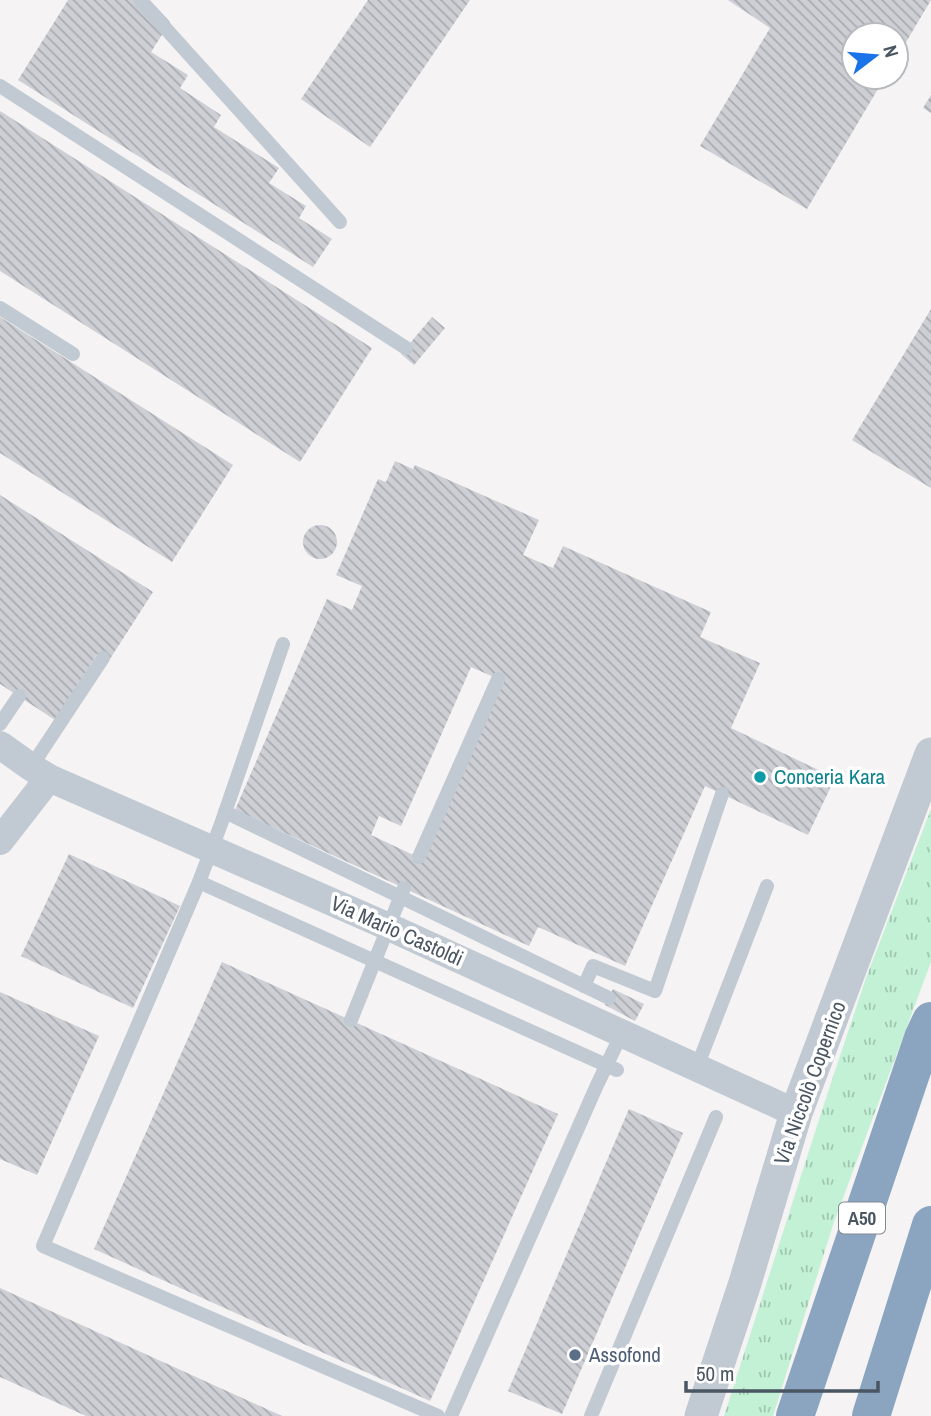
<svg xmlns="http://www.w3.org/2000/svg" width="931" height="1416" viewBox="0 0 931 1416" font-family="'Archivo Narrow',sans-serif">
	<style>
		.grass { fill: url(#grass-tufts) }
		.building { fill: url(#building-back-hatch); fill-rule: evenodd }
		.lines { fill: none; stroke-linecap: round; stroke-linejoin: round }
		.service { stroke: #c1cad2; stroke-width: 14 }
		.minor { stroke: #c1cad2; stroke-width: 28 }
		.tertiary { stroke: #c1cad2; stroke-width: 33 }
		.motorway { stroke: #8ba5c1; stroke-width: 38 }
		.culture-dot { fill: #0f9aa8; stroke: #fff; stroke-width: 2.5 }
		.service-dot { fill: #5c6f8a; stroke: #fff; stroke-width: 2.5 }
		.labels { text-anchor: middle; stroke-width: 7; stroke-linejoin: round; paint-order: stroke }
		.shield { fill: #fff; stroke: #808990; stroke-width: 2 }
		.shield-label { font-size: 19px; font-weight: bold; fill: #4a5661 }
		.culture-label { font-size: 21px; fill: #0d838f; stroke: #fff; text-anchor: start }
		.street-label { font-size: 21px; fill: #4a5661; stroke: #fff }
		.service-label { font-size: 21px; fill: #4e5e75; stroke: #fff; text-anchor: start }
	</style>
	<defs>
		<pattern id="grass-tufts" width="24" height="20" patternUnits="userSpaceOnUse" patternTransform="scale(1.75)"><rect width="24" height="20" fill="#c3f1d5"/><path d="M3 7l-1-3M5 7V3M7 7l1-3M15 17l-1-3M17 17v-4M19 17l1-3" fill="none" stroke="#a0c6b0"/></pattern>
		<pattern id="building-back-hatch" width="6" height="6" patternUnits="userSpaceOnUse" patternTransform="scale(1.75)"><rect width="6" height="6" fill="#cdcfd5"/><path d="M-1 5l2 2M0 0l6 6M5-1l2 2" fill="none" stroke="#a8abb0"/></pattern>
	</defs>
	<rect width="100%" height="100%" fill="#f5f3f3"/>
	<!-- grass -->
	<path class="grass" d="M931,809V962L834,1222L773,1416H724L825,1101L866,978Z"/>
	<!-- building -->
	<g class="building">
		<path d="M68,0H150L170,22L151,52L188,75L180,88L221,115L214,127L279,168L269,183L306,206L299,218L332,239L313,267L18,80Z"/>
		<path d="M368,0H470L370,147L301,99Z"/>
		<path d="M728,0H931L896,59V35H854V77H885L807,209L700,146L770,28Z"/>
		<path d="M931,95V113L923,108Z"/>
		<path d="M0,111L372,348L300,462L0,271Z"/>
		<path d="M931,309V488L852,440Z"/>
		<path d="M0,317L233,465L172,562L0,453Z"/>
		<path d="M432,317L445,328L414,365L401,354Z"/>
		<path d="M395,461L413,469L415,465L539,520L523,555L553,568L563,546L711,612L700,637L760,663L731,728L835,778L808,835L705,786L625,966L538,927L529,946L235,810L327,599L352,610L362,586L336,575L378,479L386,482ZM471,667L503,681L424,860L371,835L379,816L401,826Z"/>
		<path d="M0,495L153,592L108,662L97,654L55,720L0,684Z"/>
		<circle cx="320" cy="542" r="17"/>
		<path d="M69,854L180,906L133,1008L21,956Z"/>
		<path d="M222,962L558,1114L430,1401L94,1249Z"/>
		<path d="M613,989L644,1004L635,1021L605,1005Z"/>
		<path d="M0,992L99,1036L37,1175L0,1159Z"/>
		<path d="M629,1109L683,1133L562,1414L508,1391Z"/>
		<path d="M0,1288L282,1416H86L0,1377Z"/>
	</g>
	<g class="lines">
		<!-- service -->
		<g class="service">
			<path d="M140,0L340,222"/>
			<path d="M0,86L406,348"/>
			<path d="M0,308L73,354"/>
			<path d="M283,644L221,824L199,882L43,1246L438,1416"/>
			<path d="M0,724L19,696"/>
			<path d="M31,767L103,658"/>
			<path d="M225,812L609,998"/>
			<path d="M419,857L498,679"/>
			<path d="M199,882L617,1070"/>
			<path d="M584,986L593,966L655,991L722,794"/>
			<path d="M351,1020L404,888"/>
			<path d="M697,1067L767,886"/>
			<path d="M451,1416L597,1085L622,1033"/>
			<path d="M591,1416L716,1117"/>
		</g>
		<!-- minor -->
		<g class="minor">
			<path d="M0,745L31,767L49,778L389,927L796,1113"/>
			<path d="M0,841L49,778"/>
		</g>
		<!-- tertiary -->
		<path class="tertiary" d="M701,1416L745,1283L796,1113L931,754"/>
		<!-- motorway -->
		<g class="motorway">
			<path d="M795,1416L923,1038L931,1021"/>
			<path d="M871,1416L931,1225"/>
		</g>
	</g>
	<!-- markers -->
	<circle class="culture-dot" cx="760" cy="777" r="7"/>
	<circle class="service-dot" cx="575" cy="1355" r="7"/>
	<g class="labels">
		<!-- shield labels -->
		<rect class="shield" x="839" y="1202.5" width="46" height="31" rx="5"/>
		<g class="shield-label">
			<text x="862" y="1225">A50</text>
		</g>
		<!-- culture labels -->
		<g class="culture-label">
			<text x="774" y="784">Conceria Kara</text>
		</g>
		<!-- street labels -->
		<g class="street-label">
			<text transform="translate(397 931) rotate(24)" y="7">Via Mario Castoldi</text>
			<text transform="translate(810 1083) rotate(-70)" y="7">Via Niccolò Copernico</text>
		</g>
		<!-- service labels -->
		<g class="service-label">
			<text x="589" y="1362">Assofond</text>
		</g>
	</g>
	<!-- north arrow -->
	<g transform="translate(875 56) rotate(74)"><circle r="33" fill="#ffffff" stroke="#b7bbc0" stroke-width="2"/>
	<path d="M0-5L12 26L0 18L-12 26Z" fill="#1a73e8"/>
	<text y="-10" font-size="19" font-weight="bold" text-anchor="middle" fill="#4a5661">N</text>
	</g>
	<!-- scale -->
	<path d="M686 1381v10h192v-10" fill="none" stroke="#4a5661" stroke-width="3.5"/>
	<text x="696" y="1381" font-size="21" fill="#4a5661" stroke="#ffffff" stroke-width="5" paint-order="stroke">50 m</text>
</svg>
